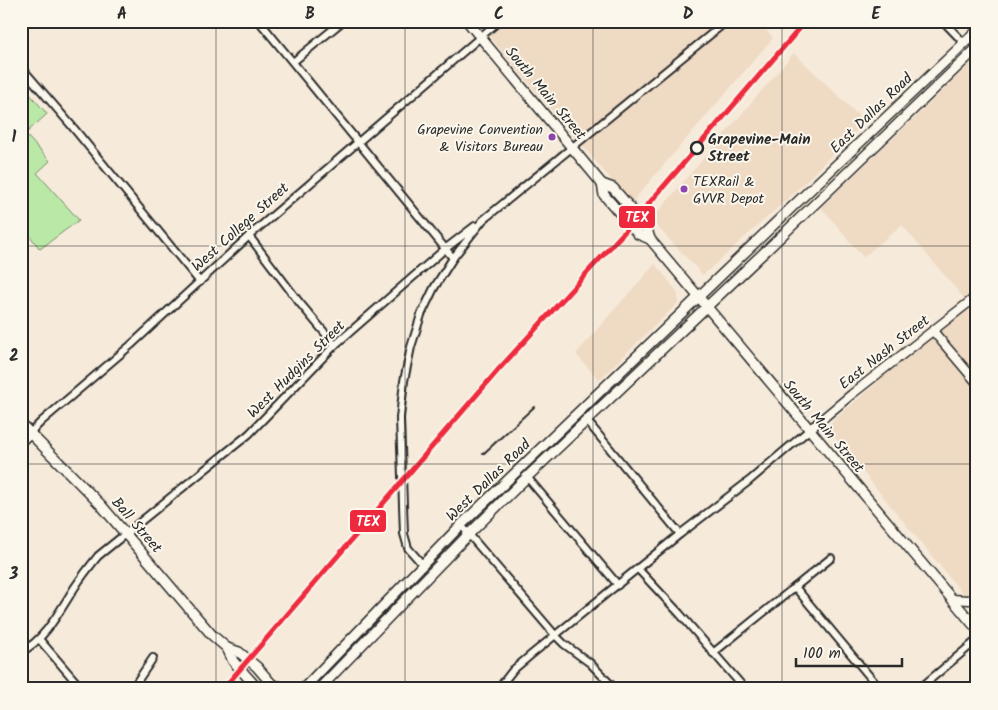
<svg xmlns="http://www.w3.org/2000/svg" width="998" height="710" viewBox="0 0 998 710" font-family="Kalam,sans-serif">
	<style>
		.built { fill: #efdac4 }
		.green { fill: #bae9a7; stroke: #728a69 }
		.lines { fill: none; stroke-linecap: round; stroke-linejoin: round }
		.minor-casing { stroke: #2b2b2b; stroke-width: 10 }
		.tertiary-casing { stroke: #2b2b2b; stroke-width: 11 }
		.secondary-casing { stroke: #2b2b2b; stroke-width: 12 }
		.minor { stroke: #fbf7ec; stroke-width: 6 }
		.tertiary { stroke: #fbf7ec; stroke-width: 8 }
		.secondary { stroke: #fbf7ec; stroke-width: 9 }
		.rail { stroke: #2b2b2b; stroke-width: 2 }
		.rail-1-casing { stroke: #fbf7ec; stroke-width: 9 }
		.rail-1 { stroke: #ee293d; stroke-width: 5 }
		.grid { fill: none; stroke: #2b2b2b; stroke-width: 1; stroke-opacity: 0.55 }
		.bus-dot { fill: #8e44ad; stroke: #fbf7ec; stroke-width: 2 }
		.stop-dot { fill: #fbf7ec; stroke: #2b2b2b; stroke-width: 2.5 }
		.labels { text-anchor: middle; stroke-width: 4; stroke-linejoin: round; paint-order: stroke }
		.bus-label { font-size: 14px; fill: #2b2b2b; stroke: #fbf7ec; text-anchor: end }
		.street-label { font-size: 15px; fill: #2b2b2b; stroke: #fbf7ec }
		.stop-label { font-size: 15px; font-weight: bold; fill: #2b2b2b; stroke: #fbf7ec; text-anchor: start }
		.line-badge { stroke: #fbf7ec; stroke-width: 2 }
		.badge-label { font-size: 14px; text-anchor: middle; font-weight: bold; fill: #fff }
		.neatline { fill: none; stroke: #2b2b2b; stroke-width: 2 }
		.grid-label { font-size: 16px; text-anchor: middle; font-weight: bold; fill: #2b2b2b }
	</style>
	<rect width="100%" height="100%" fill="#f6eada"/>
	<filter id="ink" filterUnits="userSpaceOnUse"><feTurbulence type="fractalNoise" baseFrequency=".02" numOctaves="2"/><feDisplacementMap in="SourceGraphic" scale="10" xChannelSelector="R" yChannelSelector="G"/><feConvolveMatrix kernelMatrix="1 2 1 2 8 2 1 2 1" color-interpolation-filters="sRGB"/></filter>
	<g filter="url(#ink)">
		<!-- built -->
		<g class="built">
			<path d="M508,21H759L773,38L631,203L489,36Z"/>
			<path d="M794,53L865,122L796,191L703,275L651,220Z"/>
			<path d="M977,57V611L826,427L968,303L902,225L863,257L821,207L930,103Z"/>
			<path d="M655,264L676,290L678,295V303L599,380L576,354L607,318Z"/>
		</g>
		<!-- green -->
		<path class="green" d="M21,84L47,114L25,134L50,161L37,173L79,220L40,249L23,227H21Z"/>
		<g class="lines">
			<defs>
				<g id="minor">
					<path d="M259,21L453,258"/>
					<path d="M943,21L964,43"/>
					<path d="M293,62L343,21"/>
					<path d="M21,67L71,125L200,282"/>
					<path d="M249,236L299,302L335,345"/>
					<path d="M587,421L680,534"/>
					<path d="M30,433L42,421L131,345L249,236L499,21"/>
					<path d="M527,477L618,585"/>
					<path d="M461,525L555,635L564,644L590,663L615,689"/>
					<path d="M423,565L408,548L404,534L400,418L404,381L411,347L421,315L434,288L453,258L483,220L727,21"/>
					<path d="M638,569L680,614L745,689"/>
					<path d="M795,587L880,689"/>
					<path d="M39,639L82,689"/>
					<path d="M21,652C46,639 60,610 75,587C82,576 90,566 98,556L249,434L335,345L445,249L475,226"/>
					<path d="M713,653L831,558"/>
					<path d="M132,689L153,658"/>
					<path d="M498,689L513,670L532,654L680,534L749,481L809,430"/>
					<path d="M919,689L977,640"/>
				</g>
				<g id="tertiary">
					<path d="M933,331L977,383"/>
					<path d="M809,430L852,394L977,296"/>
					<path d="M21,442L30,433"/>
					<path d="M952,599L969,600L977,598"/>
				</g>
				<g id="secondary">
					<path d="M467,21L602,184L613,188L646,226L650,239L977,629"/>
					<path d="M602,184L604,195L638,234L650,239"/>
					<path d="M21,424L101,505L193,613L212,635L227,648L233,661L258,689"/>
					<path d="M227,648L239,652L257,667L276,689"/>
					<path d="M273,685L292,689"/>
					<path d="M303,689L461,525L790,209L977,31"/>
					<path d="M319,689L469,534L527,477L772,245L977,48"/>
				</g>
			</defs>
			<!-- minor casing -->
			<use href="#minor" class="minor-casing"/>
			<!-- tertiary casing -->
			<use href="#tertiary" class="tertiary-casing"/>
			<!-- secondary casing -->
			<use href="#secondary" class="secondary-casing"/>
			<!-- minor -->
			<use href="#minor" class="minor"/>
			<!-- tertiary -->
			<use href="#tertiary" class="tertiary"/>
			<!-- secondary -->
			<use href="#secondary" class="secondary"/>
			<!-- rail -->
			<path class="rail" d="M483,454L534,407"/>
			<defs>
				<path id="rail-1" d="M223,689L499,369L627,229L806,21"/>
			</defs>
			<!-- rail-1 casing -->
			<use href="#rail-1" class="rail-1-casing"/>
			<!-- rail-1 -->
			<use href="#rail-1" class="rail-1"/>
		</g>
	</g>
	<!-- grid -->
	<path class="grid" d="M216,21V689M405,21V689M593,21V689M782,21V689M21,246H977M21,464H977"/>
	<!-- markers -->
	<g class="bus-dot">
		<circle cx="552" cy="137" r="4.5"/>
		<circle cx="684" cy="189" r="4.5"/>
	</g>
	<circle class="stop-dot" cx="697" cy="148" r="6"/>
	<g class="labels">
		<!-- bus labels -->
		<g class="bus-label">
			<text x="543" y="134">Grapevine Convention<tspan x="543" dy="17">&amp; Visitors Bureau</tspan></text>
			<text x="693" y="186" text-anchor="start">TEXRail &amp;<tspan x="693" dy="17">GVVR Depot</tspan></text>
		</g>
		<!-- street labels -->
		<g class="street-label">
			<text transform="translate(546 93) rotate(50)" y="5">South Main Street</text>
			<text transform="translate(871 113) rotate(-44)" y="5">East Dallas Road</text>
			<text transform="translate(240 227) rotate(-42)" y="5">West College Street</text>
			<text transform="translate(884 352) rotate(-38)" y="5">East Nash Street</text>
			<text transform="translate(296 369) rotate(-45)" y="5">West Hudgins Street</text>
			<text transform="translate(824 426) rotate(50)" y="5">South Main Street</text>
			<text transform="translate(488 480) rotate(-44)" y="5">West Dallas Road</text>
			<text transform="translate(137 525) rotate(49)" y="5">Ball Street</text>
		</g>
		<!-- stop labels -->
		<g class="stop-label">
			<text x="708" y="144">Grapevine-Main<tspan x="708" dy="17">Street</tspan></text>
		</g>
	</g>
	<g class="line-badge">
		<rect x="618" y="205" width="38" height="24" rx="5" fill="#ee293d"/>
		<rect x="349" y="509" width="38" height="24" rx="5" fill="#ee293d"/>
	</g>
	<g class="badge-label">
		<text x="637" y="222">TEX</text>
		<text x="368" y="526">TEX</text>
	</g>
	<!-- margin -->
	<rect width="998" height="710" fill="none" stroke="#fbf7ec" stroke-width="55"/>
	<!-- scale -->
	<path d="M796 658v8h106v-8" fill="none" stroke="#2b2b2b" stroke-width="2.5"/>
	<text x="803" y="658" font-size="15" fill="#2b2b2b" stroke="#fbf7ec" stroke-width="4" paint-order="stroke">100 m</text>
	<rect x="28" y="28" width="942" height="654" class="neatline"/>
	<g class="grid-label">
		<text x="122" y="19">A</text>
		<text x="310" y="19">B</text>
		<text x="499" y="19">C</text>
		<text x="688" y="19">D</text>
		<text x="876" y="19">E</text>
		<text x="14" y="142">1</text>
		<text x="14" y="361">2</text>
		<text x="14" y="579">3</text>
	</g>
</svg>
